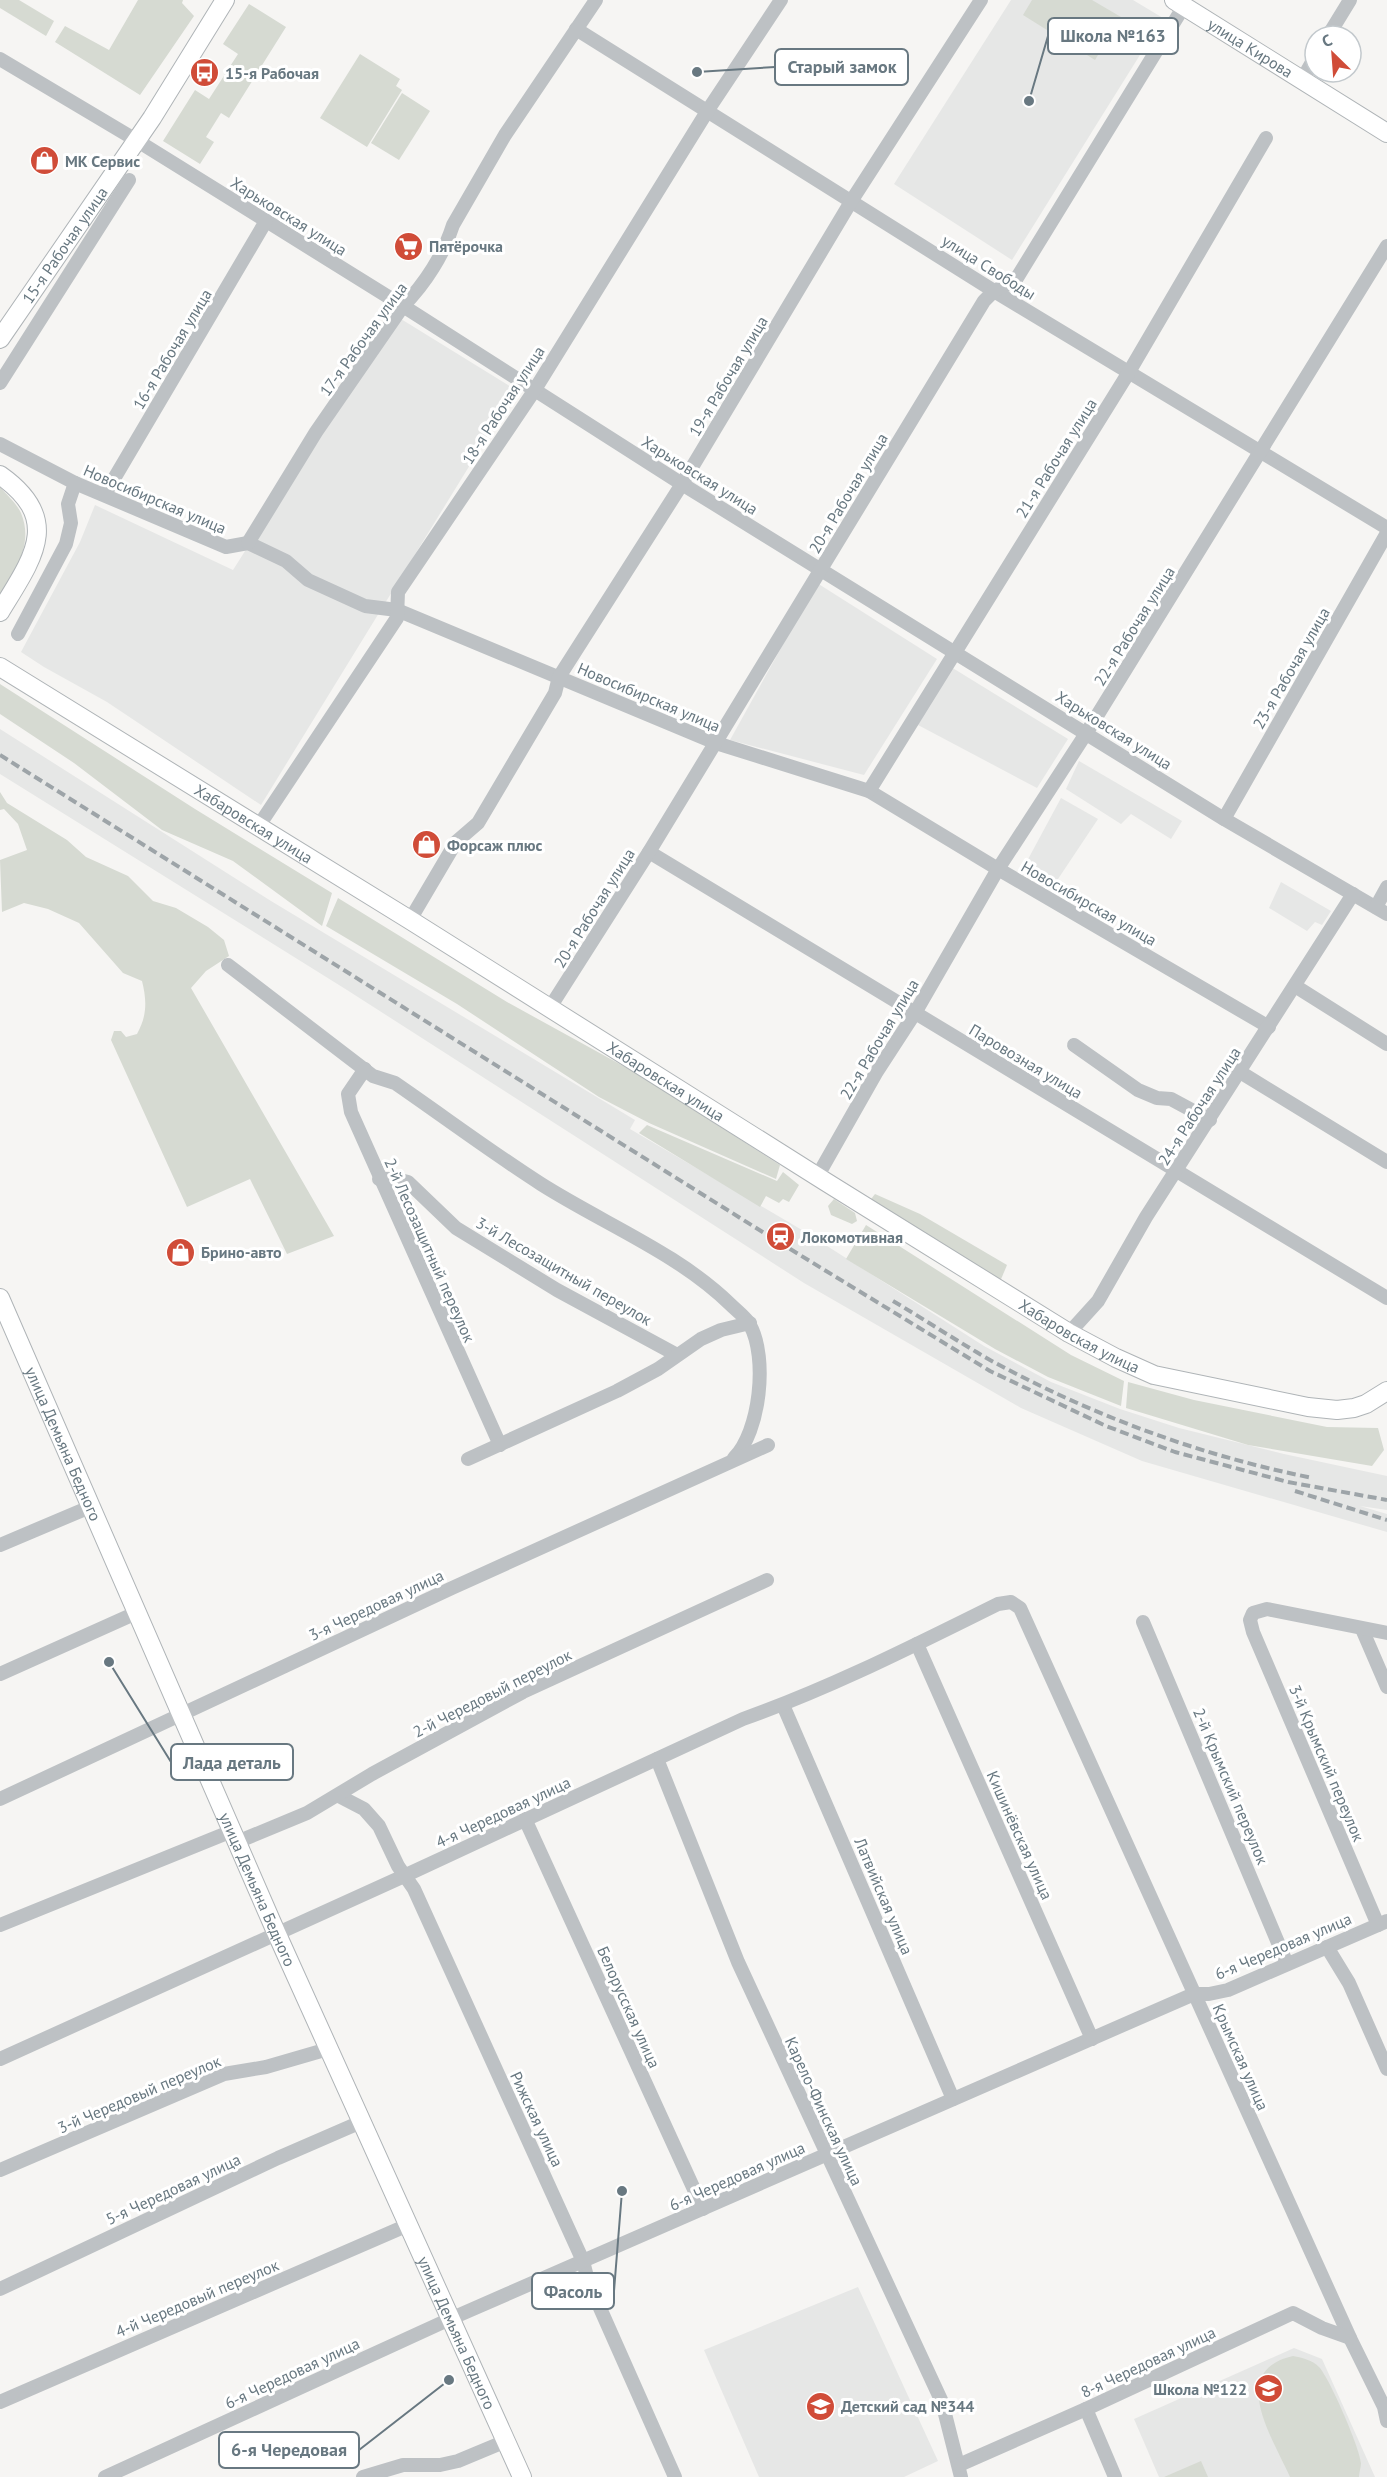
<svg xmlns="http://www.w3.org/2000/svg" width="1387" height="2477" viewBox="0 0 1387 2477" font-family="'PT Sans',sans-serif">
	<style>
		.built { fill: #e6e7e6 }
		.green { fill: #d6dad2 }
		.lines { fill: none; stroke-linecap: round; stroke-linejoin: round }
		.major-casing { stroke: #afb4b7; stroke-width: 20 }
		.minor { stroke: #bdc1c4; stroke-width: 14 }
		.major { stroke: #fff; stroke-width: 18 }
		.rail { stroke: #9da4a8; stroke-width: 4; stroke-dasharray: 9 4.5; stroke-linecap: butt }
		.labels { text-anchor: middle; stroke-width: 6; stroke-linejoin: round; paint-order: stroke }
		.street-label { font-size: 16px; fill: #687881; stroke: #fff }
		.poi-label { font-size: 16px; font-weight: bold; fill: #687881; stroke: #fff; text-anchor: start }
		.leader { fill: none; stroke: #687881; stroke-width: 2 }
		.callout-dot { fill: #687881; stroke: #fff; stroke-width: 2 }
		.callout { fill: #fff; stroke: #687881; stroke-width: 2 }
		.callout-label { font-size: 18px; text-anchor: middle; font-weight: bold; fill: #687881 }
	</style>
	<rect width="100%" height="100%" fill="#f6f5f3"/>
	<!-- built -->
	<g class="built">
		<path d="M1011,0H1133L1163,18L1012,260L894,184Z"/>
		<path d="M401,319L516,390L261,805L107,702L44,667L21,652L80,542L95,505L233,570L319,434Z"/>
		<path d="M817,583L937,659L864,775L730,740Z"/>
		<path d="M951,667L1068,739L1037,788L918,725Z"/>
		<path d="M0,729L271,901L635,1120L630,1129L802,1230L984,1346L1051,1382L1120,1409L1179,1428L1284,1454L1387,1476V1510L1360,1506L1387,1514V1532L1142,1461L1021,1408L804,1283L347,990L0,774Z"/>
		<path d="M1079,761L1182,821L1171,839L1131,814L1121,824L1066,789Z"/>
		<path d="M1061,798L1098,819L1056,882L1026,863Z"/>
		<path d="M1281,882L1331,911L1322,925L1315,922L1307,931L1269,908Z"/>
		<path d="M858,2287L938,2461L904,2477H759L704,2350Z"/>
		<path d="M1294,2348L1322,2359L1375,2477H1159L1134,2419Z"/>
	</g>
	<!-- green -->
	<g class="green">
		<path d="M0,0H19L54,21L46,36L0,8Z"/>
		<path d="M138,0H183L182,3L194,16L140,95L55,42L65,26L109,50Z"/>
		<path d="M1032,0H1092L1121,17L1095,60L1023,15Z"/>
		<path d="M249,4L286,27L229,118L221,113L206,137L214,142L200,164L163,141L195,90L209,99L238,54L223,44Z"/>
		<path d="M360,54L400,79L396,86L402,90L367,147L320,118Z"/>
		<path d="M402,93L430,111L399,160L371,143Z"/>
		<path d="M0,487C7,495 17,504 21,513C34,544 15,571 0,597Z"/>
		<path d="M0,684L195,809L332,893L322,926L233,861L162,830L74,763L0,714Z"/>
		<path d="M0,792L7,803L67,840L86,857L128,876L153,901L176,908L208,927L224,940L229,956L206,971L191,988L334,1236L287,1254L250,1179L187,1207L111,1040L114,1031H121L126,1037L137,1034C147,1016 147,1001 142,981L123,973L79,923L48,909L24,903L2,912L0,860L27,850L18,824L4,809L0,810Z"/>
		<path d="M338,898L507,1002L636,1073L780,1165L776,1179L649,1123L599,1097L457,1004L326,926Z"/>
		<path d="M647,1125L777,1181L783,1172L799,1185L789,1202L783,1199L779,1203L766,1196L760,1207L639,1133Z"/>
		<path d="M875,1194L920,1214L1007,1265L999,1284L868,1203Z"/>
		<path d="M834,1199L855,1213L857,1221L852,1224L831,1215L828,1206Z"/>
		<path d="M866,1225L1071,1355L1124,1381L1121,1406L1048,1377L995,1349L846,1259Z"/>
		<path d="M1128,1382L1194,1400L1327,1427L1378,1428L1384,1450L1372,1466L1248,1445L1126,1408Z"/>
		<path d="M1293,2356C1303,2358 1312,2360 1319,2367C1329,2377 1360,2448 1361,2463C1361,2467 1359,2473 1359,2477H1290C1273,2438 1227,2371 1293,2356Z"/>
		<path d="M1201,2461L1208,2477H1164Z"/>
	</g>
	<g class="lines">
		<defs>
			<g id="major">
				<path id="s1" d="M1174,0L1387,133"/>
				<path id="s2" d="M0,339L152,118L225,0"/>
				<path d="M0,475C64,520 32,559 0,612"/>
				<path id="s3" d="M0,667L410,920L826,1182L1069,1333L1116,1358L1154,1375L1308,1407L1337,1410L1354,1408L1366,1404L1387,1391"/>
				<path id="s4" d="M0,1298L276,1932L522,2477"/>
			</g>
		</defs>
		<!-- major casing -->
		<use href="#major" class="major-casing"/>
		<!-- minor -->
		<g class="minor">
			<path d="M576,29L994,291L1387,528"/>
			<path d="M1328,36L1350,0"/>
			<path d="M0,59L136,140L403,306L682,484L1224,819L1387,914"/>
			<path d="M1302,80L1315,57"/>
			<path d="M0,383L129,180"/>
			<path d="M0,444L75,483L226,547L248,543L286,561L308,580L365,606L397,610L716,743L869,791L998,869L1269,1027"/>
			<path d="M105,494L266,221"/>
			<path d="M248,543L316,432L403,306C425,284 444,254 453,225L505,135L596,0"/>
			<path d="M18,634L66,544L71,523L68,504L75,483"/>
			<path d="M869,791L1129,372L1266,138"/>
			<path d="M1224,819L1387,533"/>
			<path d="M258,827L397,618L398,592L534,391L708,110L781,0"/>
			<path d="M649,852L1387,1298"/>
			<path d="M1376,907L1387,887"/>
			<path d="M410,920L456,842L478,823L555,693L559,677L682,484L852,200L981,0"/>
			<path d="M228,965L373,1076L395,1083C443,1116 491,1152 541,1184C604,1224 678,1253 731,1305C737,1311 747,1318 750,1325C768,1358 760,1432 734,1458"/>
			<path d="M1295,986L1387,1044"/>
			<path d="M549,1009L649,852L984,301L994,291L1015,281L1184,6"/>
			<path d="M1074,1045L1138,1090L1157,1098L1171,1099L1210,1120"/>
			<path d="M365,1069L348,1094L351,1112L500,1445"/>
			<path d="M1240,1072L1387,1162"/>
			<path d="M817,1177L876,1073L915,1013L998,869L1087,732L1387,246"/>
			<path d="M379,1179H396L408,1182L456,1228L557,1290L677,1355"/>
			<path d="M1069,1333L1098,1301L1146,1217L1353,894"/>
			<path d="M468,1459L617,1391L658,1369L701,1339L721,1330L750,1323"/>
			<path d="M0,1545L90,1507"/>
			<path d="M1143,1622L1287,1964"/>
			<path d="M1362,1629L1387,1687"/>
			<path d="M917,1644L1092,2039"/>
			<path d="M0,1674L136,1613"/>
			<path d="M783,1705L953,2099"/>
			<path d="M657,1759L738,1962L942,2402L961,2477"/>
			<path d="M339,1796L364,1809L379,1826L398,1866L414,1889L583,2261L588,2281L675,2477"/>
			<path d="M0,1799L452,1588L768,1445"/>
			<path d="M525,1819L703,2209"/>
			<path d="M237,1842L307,1813L372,1774L523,1692L767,1580"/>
			<path d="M0,1925L232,1831"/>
			<path d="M1378,1925L1253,1632L1250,1620L1253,1613L1267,1609L1387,1633"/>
			<path d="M1327,1947L1349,1983L1387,2069"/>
			<path d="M0,2059L404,1876L743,1719C831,1688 915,1645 998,1604L1011,1602L1020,1608L1350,2338L1384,2407L1387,2421"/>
			<path d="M0,2170L224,2074L266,2067L328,2049"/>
			<path d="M0,2289L278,2158L361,2122"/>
			<path d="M0,2402L408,2225"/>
			<path d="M1086,2409L1115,2477"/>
			<path d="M959,2465L1086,2409L1293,2313L1322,2328L1350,2338"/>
			<path d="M105,2477L450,2319L1194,1994H1209L1228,1990L1387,1921"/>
			<path d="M363,2477L403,2465H440L458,2461L506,2441"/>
		</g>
		<!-- major -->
		<use href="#major" class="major"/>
		<!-- rail -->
		<g class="rail">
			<path d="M0,755L777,1241L990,1371L1106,1426L1175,1452L1288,1482L1387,1500"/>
			<path d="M893,1301C925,1320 957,1341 990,1360C1091,1415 1201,1456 1313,1478"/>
			<path d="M1295,1491L1387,1520"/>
		</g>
	</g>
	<!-- icons -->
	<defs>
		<symbol id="bus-disc" viewBox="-11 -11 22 22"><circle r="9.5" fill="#d04c38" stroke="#fff"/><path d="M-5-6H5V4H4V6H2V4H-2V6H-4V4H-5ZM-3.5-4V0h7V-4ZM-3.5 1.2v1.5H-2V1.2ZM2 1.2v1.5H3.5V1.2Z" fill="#fff"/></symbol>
		<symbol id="shop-disc" viewBox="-11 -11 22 22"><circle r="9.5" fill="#d04c38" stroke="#fff"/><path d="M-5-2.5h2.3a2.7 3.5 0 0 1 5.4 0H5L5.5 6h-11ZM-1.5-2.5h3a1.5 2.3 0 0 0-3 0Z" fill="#fff"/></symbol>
		<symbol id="supermarket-disc" viewBox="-11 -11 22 22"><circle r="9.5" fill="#d04c38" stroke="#fff"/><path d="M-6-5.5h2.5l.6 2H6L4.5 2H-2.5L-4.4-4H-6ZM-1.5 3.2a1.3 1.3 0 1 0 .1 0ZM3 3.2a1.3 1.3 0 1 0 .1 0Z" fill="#fff"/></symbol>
		<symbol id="station-disc" viewBox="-11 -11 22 22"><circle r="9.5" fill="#d04c38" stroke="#fff"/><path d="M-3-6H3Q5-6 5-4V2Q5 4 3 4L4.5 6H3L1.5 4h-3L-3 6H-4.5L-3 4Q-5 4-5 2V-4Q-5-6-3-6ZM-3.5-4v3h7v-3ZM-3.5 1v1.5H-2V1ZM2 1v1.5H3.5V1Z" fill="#fff"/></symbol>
		<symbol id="school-disc" viewBox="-11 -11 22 22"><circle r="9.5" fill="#d04c38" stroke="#fff"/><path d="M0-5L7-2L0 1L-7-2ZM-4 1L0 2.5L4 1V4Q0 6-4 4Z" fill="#fff"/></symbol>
	</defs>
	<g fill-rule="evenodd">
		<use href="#bus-disc" x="188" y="56" width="33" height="33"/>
		<use href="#shop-disc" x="28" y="144" width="33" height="33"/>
		<use href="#supermarket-disc" x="392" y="230" width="33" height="33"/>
		<use href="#shop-disc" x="410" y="828" width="33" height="33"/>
		<use href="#station-disc" x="764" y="1220" width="33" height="33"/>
		<use href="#shop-disc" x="164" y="1236" width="33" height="33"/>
		<use href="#school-disc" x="1252" y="2372" width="33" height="33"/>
		<use href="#school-disc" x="804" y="2390" width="33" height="33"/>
	</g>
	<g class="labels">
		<!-- street labels -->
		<g class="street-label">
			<text dy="6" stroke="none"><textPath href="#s1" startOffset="90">улица Кирова</textPath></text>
			<text transform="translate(289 216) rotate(32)" y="6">Харьковская улица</text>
			<text dy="6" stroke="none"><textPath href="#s2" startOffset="114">15-я Рабочая улица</textPath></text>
			<text transform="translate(989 267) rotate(32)" y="6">улица Свободы</text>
			<text transform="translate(363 339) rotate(-54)" y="6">17-я Рабочая улица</text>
			<text transform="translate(172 349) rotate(-59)" y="6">16-я Рабочая улица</text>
			<text transform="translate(728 376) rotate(-59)" y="6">19-я Рабочая улица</text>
			<text transform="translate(503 405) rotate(-57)" y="6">18-я Рабочая улица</text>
			<text transform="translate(1056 458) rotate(-58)" y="6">21-я Рабочая улица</text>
			<text transform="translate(700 475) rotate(32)" y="6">Харьковская улица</text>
			<text transform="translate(848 493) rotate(-59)" y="6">20-я Рабочая улица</text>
			<text transform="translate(155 499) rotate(23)" y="6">Новосибирская улица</text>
			<text transform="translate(1134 626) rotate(-58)" y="6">22-я Рабочая улица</text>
			<text transform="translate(1291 668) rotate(-60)" y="6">23-я Рабочая улица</text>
			<text transform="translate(649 697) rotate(23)" y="6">Новосибирская улица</text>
			<text transform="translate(1114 730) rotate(32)" y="6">Харьковская улица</text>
			<text dy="6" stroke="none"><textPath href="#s3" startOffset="298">Хабаровская улица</textPath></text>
			<text transform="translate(1089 903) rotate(30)" y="6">Новосибирская улица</text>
			<text transform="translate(594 908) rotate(-58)" y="6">20-я Рабочая улица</text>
			<text transform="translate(879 1039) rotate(-59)" y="6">22-я Рабочая улица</text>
			<text transform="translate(1026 1061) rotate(31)" y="6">Паровозная улица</text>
			<text dy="6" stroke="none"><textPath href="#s3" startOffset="784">Хабаровская улица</textPath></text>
			<text transform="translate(1199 1106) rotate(-57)" y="6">24-я Рабочая улица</text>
			<text transform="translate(430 1250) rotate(66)" y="6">2-й Лесозащитный переулок</text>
			<text transform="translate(564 1271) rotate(30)" y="6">3-й Лесозащитный переулок</text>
			<text dy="6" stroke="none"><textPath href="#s3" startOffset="1270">Хабаровская улица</textPath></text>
			<text dy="6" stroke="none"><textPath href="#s4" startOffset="159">улица Демьяна Бедного</textPath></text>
			<text transform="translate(376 1605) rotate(-25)" y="6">3-я Чередовая улица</text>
			<text transform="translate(492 1693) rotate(-27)" y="6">2-й Чередовый переулок</text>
			<text transform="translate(1327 1763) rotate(67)" y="6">3-й Крымский переулок</text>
			<text transform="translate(1231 1786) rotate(67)" y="6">2-й Крымский переулок</text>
			<text transform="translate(503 1812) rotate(-25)" y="6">4-я Чередовая улица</text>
			<text transform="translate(1020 1835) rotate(66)" y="6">Кишинёвская улица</text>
			<text dy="6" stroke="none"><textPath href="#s4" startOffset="645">улица Демьяна Бедного</textPath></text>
			<text transform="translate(884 1896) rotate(67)" y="6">Латвийская улица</text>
			<text transform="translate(1283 1946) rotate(-23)" y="6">6-я Чередовая улица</text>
			<text transform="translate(629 2007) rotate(66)" y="6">Белорусская улица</text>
			<text transform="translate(1241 2057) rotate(66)" y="6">Крымская улица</text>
			<text transform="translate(139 2094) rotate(-23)" y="6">3-й Чередовый переулок</text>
			<text transform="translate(824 2111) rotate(65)" y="6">Карело-Финская улица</text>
			<text transform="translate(537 2119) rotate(65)" y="6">Рижская улица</text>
			<text transform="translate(737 2176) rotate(-24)" y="6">6-я Чередовая улица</text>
			<text transform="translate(173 2189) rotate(-25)" y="6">5-я Чередовая улица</text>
			<text transform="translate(197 2298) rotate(-23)" y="6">4-й Чередовый переулок</text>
			<text dy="6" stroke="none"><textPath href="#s4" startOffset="1131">улица Демьяна Бедного</textPath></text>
			<text transform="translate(1148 2362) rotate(-25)" y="6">8-я Чередовая улица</text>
			<text transform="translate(292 2373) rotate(-25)" y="6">6-я Чередовая улица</text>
		</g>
		<!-- poi labels -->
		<g class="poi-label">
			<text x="225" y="79">15-я Рабочая</text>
			<text x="65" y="167">МК Сервис</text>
			<text x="429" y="252">Пятёрочка</text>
			<text x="447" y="851">Форсаж плюс</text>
			<text x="801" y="1243">Локомотивная</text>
			<text x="201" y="1258">Брино-авто</text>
			<text x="1247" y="2395" text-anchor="end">Школа №122</text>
			<text x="841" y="2412">Детский сад №344</text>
		</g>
	</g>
	<!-- callouts -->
	<path class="leader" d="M1029 101L1048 36M697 72L775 67M109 1662L171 1762M622 2191L614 2291M449 2380L359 2450"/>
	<g class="callout-dot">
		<circle cx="1029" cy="101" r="6"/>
		<circle cx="697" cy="72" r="6"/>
		<circle cx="109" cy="1662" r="6"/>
		<circle cx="622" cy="2191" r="6"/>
		<circle cx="449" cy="2380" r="6"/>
	</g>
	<g class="callout">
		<rect x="1048" y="18" width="130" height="36" rx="6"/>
		<rect x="775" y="49" width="133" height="36" rx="6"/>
		<rect x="171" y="1744" width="122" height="36" rx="6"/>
		<rect x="532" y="2273" width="82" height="36" rx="6"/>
		<rect x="219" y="2432" width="140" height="36" rx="6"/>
	</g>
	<g class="callout-label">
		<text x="1113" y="42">Школа №163</text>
		<text x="842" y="73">Старый замок</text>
		<text x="232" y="1769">Лада деталь</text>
		<text x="573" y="2298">Фасоль</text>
		<text x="289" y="2456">6-я Чередовая</text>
	</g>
	<!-- north arrow -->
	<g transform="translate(1333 54) rotate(335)"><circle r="28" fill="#ffffff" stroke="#c3c9cd" stroke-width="1.5"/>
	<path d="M0-4.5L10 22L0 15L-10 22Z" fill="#d04c38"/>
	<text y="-9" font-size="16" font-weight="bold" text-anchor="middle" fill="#687881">С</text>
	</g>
</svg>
